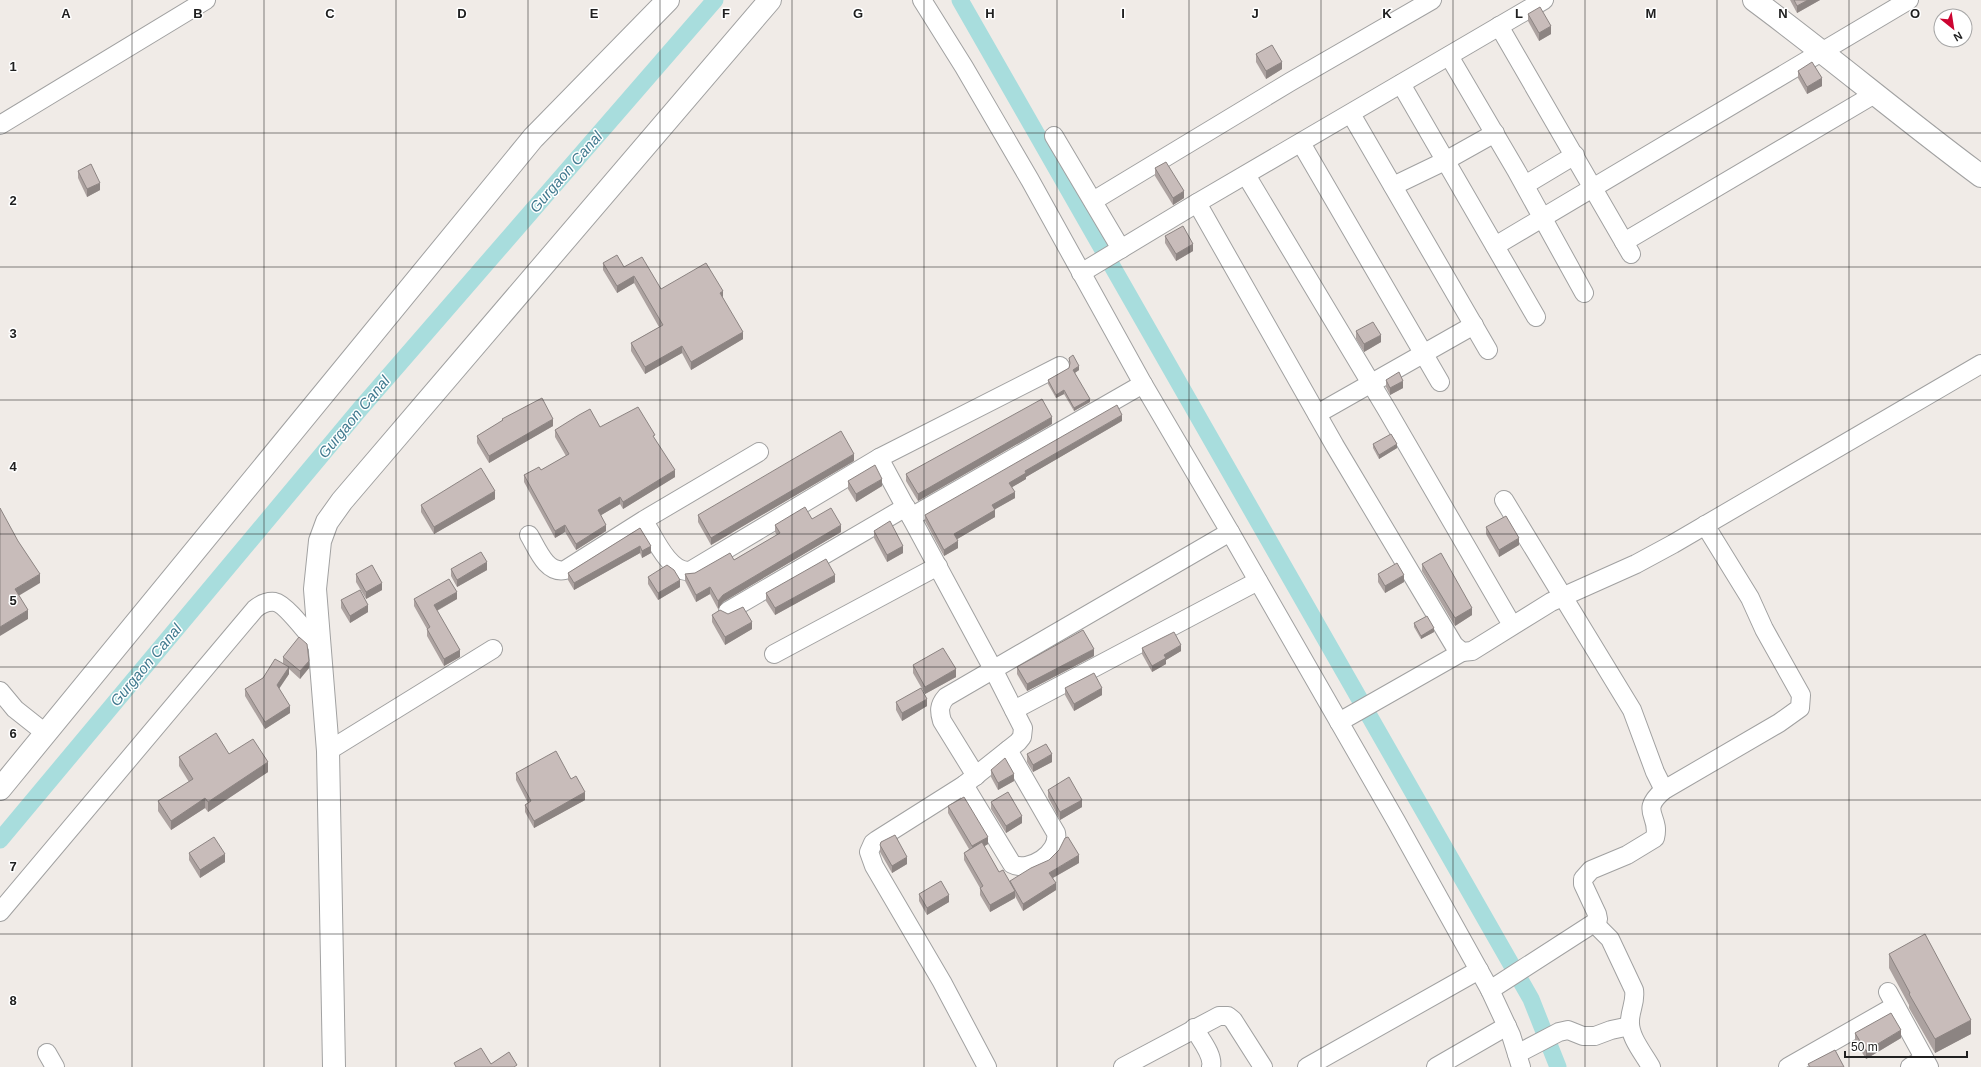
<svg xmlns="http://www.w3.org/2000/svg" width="1981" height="1067" viewBox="0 0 1981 1067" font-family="Helvetica,sans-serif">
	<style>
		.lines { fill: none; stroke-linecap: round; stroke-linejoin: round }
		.canal { stroke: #a8dddd; stroke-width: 17 }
		.minor-casing { stroke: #a1a1a1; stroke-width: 20 }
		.tertiary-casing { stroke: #a1a1a1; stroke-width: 24 }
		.minor { stroke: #fff; stroke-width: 18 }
		.tertiary { stroke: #fff; stroke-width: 22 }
		.wall { fill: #aca2a0 }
		.shaded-wall { fill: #8c8482 }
		.building { fill: #c8bcba; stroke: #8c8482 }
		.grid { fill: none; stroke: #202020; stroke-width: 1; stroke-opacity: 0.55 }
		.labels { text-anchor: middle; stroke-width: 3; stroke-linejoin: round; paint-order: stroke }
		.water-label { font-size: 15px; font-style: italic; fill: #417a8f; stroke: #fff }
		.grid-label { font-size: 13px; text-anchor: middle; font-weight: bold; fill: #202020; stroke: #fff; stroke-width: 3; stroke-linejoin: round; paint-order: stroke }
	</style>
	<rect width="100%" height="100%" fill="#f0ebe7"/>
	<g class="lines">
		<!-- canal -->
		<g class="canal">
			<path d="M960,0L1531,999L1558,1067"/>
			<path d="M0,840L360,409L715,0"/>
		</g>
		<defs>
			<g id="minor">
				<path d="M922,0L964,67L1030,180L1143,384L1230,532L1396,821L1490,990L1511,1035L1521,1067"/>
				<path d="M1499,26L1631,254"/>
				<path d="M1449,56L1516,170L1584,293"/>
				<path d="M1401,84L1536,317"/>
				<path d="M1351,114L1488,350"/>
				<path d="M0,125L206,0"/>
				<path d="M1054,136L1121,249"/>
				<path d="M1301,143L1440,382"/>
				<path d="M1246,175L1387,410L1512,625"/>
				<path d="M1525,185L1575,155"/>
				<path d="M1393,186L1445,161L1495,133"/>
				<path d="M1093,201L1290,82L1432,0"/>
				<path d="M1197,203L1335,446L1454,645L1462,652L1472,651L1551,602L1636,564L1673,544L1981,364"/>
				<path d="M1624,242L1873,95"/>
				<path d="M1495,246L1909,0"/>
				<path d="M1081,273L1197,203L1544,0"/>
				<path d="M1317,414L1474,325"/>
				<path d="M879,458L993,669L1023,728L1022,737L1018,742L964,785L877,840L873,843L869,852L874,866L942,982L987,1067"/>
				<path d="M1504,500L1632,710L1655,772L1664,790"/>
				<path d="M911,517L1143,384"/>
				<path d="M644,521C654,537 669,573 690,571L879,458L1060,366"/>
				<path d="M529,535C537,548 546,574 565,570L644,520L759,452"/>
				<path d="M728,611L906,507"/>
				<path d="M774,654L938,566"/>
				<path d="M0,691L15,709L44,732"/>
				<path d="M1014,710L1258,581"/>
				<path d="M1339,722L1462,652"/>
				<path d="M328,751L493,649"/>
				<path d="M976,776L942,721C939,711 939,705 946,697L1230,532"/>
				<path d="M964,785L1012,864C1029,873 1060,853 1056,833L1008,750"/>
				<path d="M0,912L255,609C261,604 267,601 275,602C286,604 310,637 319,647"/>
				<path d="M1594,923L1610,939L1634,990C1636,1002 1630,1010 1630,1021C1629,1037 1644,1054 1651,1067"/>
				<path d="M1490,990L1594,923L1598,919L1597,914L1583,884V879L1591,870L1627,855L1655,838C1661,815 1638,812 1664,790L1779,723L1800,708L1801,695L1764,629L1750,598L1705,525"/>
				<path d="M1888,992L1929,1067"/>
				<path d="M1194,1028C1200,1039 1214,1055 1211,1067"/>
				<path d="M47,1053L55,1067"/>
				<path d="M1517,1054L1559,1032L1568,1030L1583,1036H1595L1611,1030L1630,1026"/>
				<path d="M1123,1067L1219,1016H1228L1233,1020L1263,1067"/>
				<path d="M1307,1067L1479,970"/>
				<path d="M1436,1067L1507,1026"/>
				<path d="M1788,1067L1895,1006"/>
				<path d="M1910,1067L1924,1059"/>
			</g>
			<g id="tertiary">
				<path d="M1754,0C1831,57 1904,119 1981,176"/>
				<path d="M0,789L533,138L668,0"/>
				<path d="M334,1067L328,751L315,589L320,541L327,522L342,501L770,0"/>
			</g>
		</defs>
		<!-- minor casing -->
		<use href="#minor" class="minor-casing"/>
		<!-- tertiary casing -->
		<use href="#tertiary" class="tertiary-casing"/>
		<!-- minor -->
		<use href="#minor" class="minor"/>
		<!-- tertiary -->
		<use href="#tertiary" class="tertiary"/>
	</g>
	<!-- wall -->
	<g class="wall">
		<path d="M1790,0H1820L1797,13Z"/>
		<path d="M1528,14L1551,34L1539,41L1528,21Z"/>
		<path d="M1256,54L1282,69L1266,79L1256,62Z"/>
		<path d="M1798,71L1822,86L1807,94L1798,78Z"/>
		<path d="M1155,168L1184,198L1173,205L1155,176Z"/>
		<path d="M78,171L100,190L87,197L78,178Z"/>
		<path d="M1165,236L1193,251L1176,261L1165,243Z"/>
		<path d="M603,263L624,267L661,289L723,298L743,339L691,370L682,353L645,374L631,351V343L659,327L634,283L617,293L603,270Z"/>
		<path d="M1356,331L1381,342L1364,352L1356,339Z"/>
		<path d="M1069,358L1079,370L1075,373L1090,402L1074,411L1064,394L1056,398L1048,384V380L1069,368L1070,365Z"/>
		<path d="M1386,380L1403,388L1390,395L1386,387Z"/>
		<path d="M502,419L553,426L489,463L477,443V436L502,421Z"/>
		<path d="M1122,421L1026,477V479L1012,487L1015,498L995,509V517L957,539L958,548L944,556L925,521V515Z"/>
		<path d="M1052,424L918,501L906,481V474Z"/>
		<path d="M600,427L655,439L675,477L623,509L620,504L601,515L606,531L576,550L565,532L555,538L524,482V475L541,470L566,456L555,437V430Z"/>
		<path d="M1373,444L1397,448L1379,459L1373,448Z"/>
		<path d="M854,461L711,545L698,522V515Z"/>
		<path d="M848,481L882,486L856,502L848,489Z"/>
		<path d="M495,499L434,534L421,512V505Z"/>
		<path d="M812,519L841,532L723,602L718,609L710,594L696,602L685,581V574L695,573L734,560L777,535L775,532V525Z"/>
		<path d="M1486,527L1519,545L1499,557L1486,534Z"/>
		<path d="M640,528L651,553L642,558L640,553L574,590L568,580V573Z"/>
		<path d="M874,531L903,553L887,562L874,538Z"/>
		<path d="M1422,564L1472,615L1455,626L1422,571Z"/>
		<path d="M451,569L487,570L457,587L451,576Z"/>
		<path d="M356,574L382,590L366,599L356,582Z"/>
		<path d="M1378,574L1404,582L1385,593L1378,582Z"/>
		<path d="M648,577L680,587L658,600L648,584Z"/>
		<path d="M835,582L775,615L766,601V593Z"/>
		<path d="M414,599H457L437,611L460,657L444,666L427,636V629L414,606Z"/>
		<path d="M341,600L368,612L350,623L341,608Z"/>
		<path d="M712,615L752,629L725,645L712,622Z"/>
		<path d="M1414,623L1434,632L1421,639L1414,627Z"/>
		<path d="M1142,648L1181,651L1166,660V664L1152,672L1142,654Z"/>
		<path d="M1094,656L1027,691L1017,674V667Z"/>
		<path d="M283,657L309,668L300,679L289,669V674L279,688L290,713L265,729L245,696V689L263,678L283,663Z"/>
		<path d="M913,665L956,677L925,694L913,673Z"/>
		<path d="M1065,688L1102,695L1074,711L1065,695Z"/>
		<path d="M896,702L927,706L902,721L896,710Z"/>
		<path d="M229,754L268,772L208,812L205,808L171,830L158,811V801L189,782L179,766V757Z"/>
		<path d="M1027,754L1052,762L1033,772L1027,762Z"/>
		<path d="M991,770L1014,781L998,790L991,777Z"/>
		<path d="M516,773L571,779L585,800L534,828L525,812V805L528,803L516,780Z"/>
		<path d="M1048,790L1082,807L1060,820L1048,797Z"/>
		<path d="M991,802L1022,823L1006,833L991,809Z"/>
		<path d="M948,806L988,844L984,846L999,872L1010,883V881L1079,863L1053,878L1056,890L1023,911L1015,896V898L990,912L980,895V888L964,860V853L969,849L948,813Z"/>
		<path d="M880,845L907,864L892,873L880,852Z"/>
		<path d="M189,853L225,862L200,878L189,860Z"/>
		<path d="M919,894L949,902L927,915L919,901Z"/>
		<path d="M1889,954L1971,1034L1935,1053L1909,1008V1005L1889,968Z"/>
		<path d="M1855,1033L1901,1038L1866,1059L1855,1041Z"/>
	</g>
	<!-- shaded-wall -->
	<g class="shaded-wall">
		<path d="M1808,0H1820L1797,13V6Z"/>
		<path d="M1551,26V34L1539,41V33Z"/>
		<path d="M1282,62V69L1266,79V71Z"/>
		<path d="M1822,78V86L1807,94V87Z"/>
		<path d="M100,183V190L87,197V189Z"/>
		<path d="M1184,191V198L1173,205V198Z"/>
		<path d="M1193,244V251L1176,261V254Z"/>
		<path d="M634,276V283L617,293V286Z"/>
		<path d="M723,291V298L720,293Z"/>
		<path d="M743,332V339L691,370V362Z"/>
		<path d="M1381,335V342L1364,352V344Z"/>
		<path d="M682,346V353L645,374V367Z"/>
		<path d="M1079,366V370L1073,374V370Z"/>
		<path d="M1403,381V388L1390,395V388Z"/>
		<path d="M1064,390V394L1056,398V395Z"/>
		<path d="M1090,399V402L1074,411V408Z"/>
		<path d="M1122,415V421L1026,477V479L1009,489V483L1025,471Z"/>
		<path d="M1052,417V424L918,501V494Z"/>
		<path d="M553,419V426L489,463V456Z"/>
		<path d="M1397,444V448L1379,459V455Z"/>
		<path d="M854,454V461L711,545V538Z"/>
		<path d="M675,470V477L623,509V502Z"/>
		<path d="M882,479V486L856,502V494Z"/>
		<path d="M495,491V499L434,534V527Z"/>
		<path d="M1015,492V498L992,511V505Z"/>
		<path d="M620,497V504L598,517V510Z"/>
		<path d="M995,510V517L954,541V534Z"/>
		<path d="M565,525V532L555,538V531Z"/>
		<path d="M606,525V531L576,550V544Z"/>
		<path d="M841,525V532L723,602L718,609V601L723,595Z"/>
		<path d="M1519,538V545L1499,557V550Z"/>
		<path d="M958,541V548L944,556V550Z"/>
		<path d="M640,546V553L574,590V583Z"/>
		<path d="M651,546V553L642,558V551Z"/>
		<path d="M903,546V553L887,562V555Z"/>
		<path d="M487,562V570L457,587V580Z"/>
		<path d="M40,574V583L15,598V589Z"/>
		<path d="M835,575V582L775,615V608Z"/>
		<path d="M1404,575V582L1385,593V586Z"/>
		<path d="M680,580V587L658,600V593Z"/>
		<path d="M382,583V590L366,599V592Z"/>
		<path d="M710,587V594L696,602V595Z"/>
		<path d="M457,592V599L434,612V605Z"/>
		<path d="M368,605V612L350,623V616Z"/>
		<path d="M1472,608V615L1455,626V618Z"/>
		<path d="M28,610V619L0,636V627Z"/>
		<path d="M752,622V629L725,645V637Z"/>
		<path d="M1434,628V632L1421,639V636Z"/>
		<path d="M1181,645V651L1166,660V664L1152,672V666L1164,655Z"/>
		<path d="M1094,649V656L1027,691V684Z"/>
		<path d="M460,650V657L444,666V659Z"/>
		<path d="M309,661V668L300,679V671Z"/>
		<path d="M289,667V674L277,692V685Z"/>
		<path d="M956,669V677L925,694V687Z"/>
		<path d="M1102,688V695L1074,711V704Z"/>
		<path d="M927,699V706L902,721V713Z"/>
		<path d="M290,706V713L265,729V722Z"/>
		<path d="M1052,754V762L1033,772V765Z"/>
		<path d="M268,762V772L208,812V802Z"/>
		<path d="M1014,774V781L998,790V783Z"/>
		<path d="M585,792V800L534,828V821Z"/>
		<path d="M205,798V808L171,830V821Z"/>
		<path d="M1082,800V807L1060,820V812Z"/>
		<path d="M1022,816V823L1006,833V826Z"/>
		<path d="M988,837V844L972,854V846Z"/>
		<path d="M225,854V862L200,878V870Z"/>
		<path d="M1079,855V863L1049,880V873Z"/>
		<path d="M907,857V864L892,873V866Z"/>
		<path d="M1056,883V890L1023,911V904Z"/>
		<path d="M1015,891V898L990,912V905Z"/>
		<path d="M949,895V902L927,915V908Z"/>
		<path d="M1971,1020V1034L1935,1053V1039Z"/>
		<path d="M1901,1030V1038L1866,1059V1051Z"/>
	</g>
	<!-- building -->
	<g class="building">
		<path d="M1794,0H1808L1797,6Z"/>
		<path d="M1540,7L1551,26L1539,33L1528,14Z"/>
		<path d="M1272,45L1282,62L1266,71L1256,54Z"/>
		<path d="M1812,62L1822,78L1807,87L1798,71Z"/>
		<path d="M1166,162L1184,191L1173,198L1155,168Z"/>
		<path d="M91,164L100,183L87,189L78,171Z"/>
		<path d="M1183,226L1193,244L1176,254L1165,236Z"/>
		<path d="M617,255L624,267L642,257L661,289L706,263L723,291L720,293L743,332L691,362L682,346L645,367L631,343L663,325L634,276L617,286L603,263Z"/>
		<path d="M1373,322L1381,335L1364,344L1356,331Z"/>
		<path d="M1073,355L1079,366L1073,370L1090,399L1074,408L1064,390L1056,395L1048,380L1069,368L1070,363L1069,358Z"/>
		<path d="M1399,372L1403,381L1390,388L1386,380Z"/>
		<path d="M542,398L553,419L489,456L477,436L503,420L502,419Z"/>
		<path d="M1042,399L1052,417L918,494L906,474Z"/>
		<path d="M1117,405L1122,415L1025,471L1026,473L1009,483L1015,492L992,505L995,510L954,534L958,541L944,550L925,515Z"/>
		<path d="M638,407L655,435L653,436L675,470L623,502L620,497L598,510L606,525L576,544L565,525L555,531L524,475L539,467L541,470L569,454L555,430L579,415L590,409L600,427Z"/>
		<path d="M841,431L854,454L711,538L698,515Z"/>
		<path d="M1391,434L1397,444L1379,455L1373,444Z"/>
		<path d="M875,465L882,479L856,494L848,481Z"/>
		<path d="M481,468L495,491L434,527L421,505Z"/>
		<path d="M805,507L812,519L831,508L841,525L723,595L718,601L710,587L696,595L685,574L695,573L730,553L734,560L780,533L775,525Z"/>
		<path d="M0,508L18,541L40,574L15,589L28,610L0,627Z"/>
		<path d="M1506,516L1519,538L1499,550L1486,527Z"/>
		<path d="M890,521L903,546L887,555L874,531Z"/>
		<path d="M640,528L651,546L642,551L640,546L574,583L568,573Z"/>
		<path d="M481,552L487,562L457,580L451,569Z"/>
		<path d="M1441,553L1472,608L1455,618L1422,564Z"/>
		<path d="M826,559L835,575L775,608L766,593Z"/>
		<path d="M1397,563L1404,575L1385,586L1378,574Z"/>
		<path d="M372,565L382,583L366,592L356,574Z"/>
		<path d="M667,565L674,570L680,580L658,593L648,577Z"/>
		<path d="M449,579L457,592L434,605L460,650L444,659L427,629L430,627L414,599Z"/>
		<path d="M360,590L368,605L350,616L341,600Z"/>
		<path d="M743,607L752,622L725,637L712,615L720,610L728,614Z"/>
		<path d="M1427,616L1434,628L1421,636L1414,623Z"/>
		<path d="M1083,630L1094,649L1027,684L1017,667Z"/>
		<path d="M1174,632L1181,645L1164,655L1166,658L1152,666L1142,648Z"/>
		<path d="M299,637L307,644L309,661L300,671L283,657Z"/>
		<path d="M943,648L956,669L925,687L913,665Z"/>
		<path d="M275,659L289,667L277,685L290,706L265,722L245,689L263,678Z"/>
		<path d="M1094,673L1102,688L1074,704L1065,688Z"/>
		<path d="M921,688L927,699L902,713L896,702Z"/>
		<path d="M216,733L229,754L253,739L268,762L208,802L205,798L171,821L158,801L193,779L179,757Z"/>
		<path d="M1046,744L1052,754L1033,765L1027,754Z"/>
		<path d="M556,751L571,779L576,776L585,792L534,821L525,805L531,801L516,773Z"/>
		<path d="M1005,758L1014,774L998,783L991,770Z"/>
		<path d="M1069,777L1082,800L1060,812L1048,790Z"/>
		<path d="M1008,792L1022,816L1006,826L991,802Z"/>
		<path d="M964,797L988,837L972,846L948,806Z"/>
		<path d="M895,835L907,857L892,866L880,845L881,842Z"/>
		<path d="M214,837L225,854L200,870L189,853Z"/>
		<path d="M1068,837L1079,855L1049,873L1056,883L1023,904L1010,881L1031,868L1049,860L1059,850L1065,838Z"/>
		<path d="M982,842L999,872L1003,870L1015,891L990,905L980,888L983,886L964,853Z"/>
		<path d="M941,881L949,895L927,908L919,894Z"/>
		<path d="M1925,934L1971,1020L1935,1039L1909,994L1910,993L1889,954Z"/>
		<path d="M1891,1013L1901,1030L1866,1051L1855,1033Z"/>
		<path d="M481,1048L491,1064L509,1052L517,1065L514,1067H456L454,1063Z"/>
		<path d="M1835,1050L1844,1067H1810L1808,1064Z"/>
	</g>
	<!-- grid -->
	<path class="grid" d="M132,0V1067M264,0V1067M396,0V1067M528,0V1067M660,0V1067M792,0V1067M924,0V1067M1057,0V1067M1189,0V1067M1321,0V1067M1453,0V1067M1585,0V1067M1717,0V1067M1849,0V1067M0,133H1981M0,267H1981M0,400H1981M0,534H1981M0,667H1981M0,800H1981M0,934H1981"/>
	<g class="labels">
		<!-- water labels -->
		<g class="water-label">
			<text transform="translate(566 172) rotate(-49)" y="5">Gurgaon Canal</text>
			<text transform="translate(354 417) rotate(-50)" y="5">Gurgaon Canal</text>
			<text transform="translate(146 665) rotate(-50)" y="5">Gurgaon Canal</text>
		</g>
	</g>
	<g class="grid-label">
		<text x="66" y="18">A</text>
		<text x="198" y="18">B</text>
		<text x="330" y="18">C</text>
		<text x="462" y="18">D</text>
		<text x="594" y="18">E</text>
		<text x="726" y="18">F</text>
		<text x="858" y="18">G</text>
		<text x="990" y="18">H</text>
		<text x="1123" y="18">I</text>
		<text x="1255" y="18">J</text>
		<text x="1387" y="18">K</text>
		<text x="1519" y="18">L</text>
		<text x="1651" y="18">M</text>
		<text x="1783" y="18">N</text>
		<text x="1915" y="18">O</text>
		<text x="13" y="71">1</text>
		<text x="13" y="205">2</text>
		<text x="13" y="338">3</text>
		<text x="13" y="471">4</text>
		<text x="13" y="605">5</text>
		<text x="13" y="738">6</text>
		<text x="13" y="871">7</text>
		<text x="13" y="1005">8</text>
	</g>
	<!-- north arrow -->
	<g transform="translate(1953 28) rotate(150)"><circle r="19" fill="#ffffff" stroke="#a6a6a6"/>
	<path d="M0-3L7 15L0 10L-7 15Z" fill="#cc0431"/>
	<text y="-6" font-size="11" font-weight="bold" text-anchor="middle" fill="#202020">N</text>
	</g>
	<!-- scale -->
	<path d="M1845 1051v6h122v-6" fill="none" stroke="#202020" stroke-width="2"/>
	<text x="1851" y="1051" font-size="12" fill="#202020" stroke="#ffffff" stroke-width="3" paint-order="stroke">50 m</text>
</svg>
